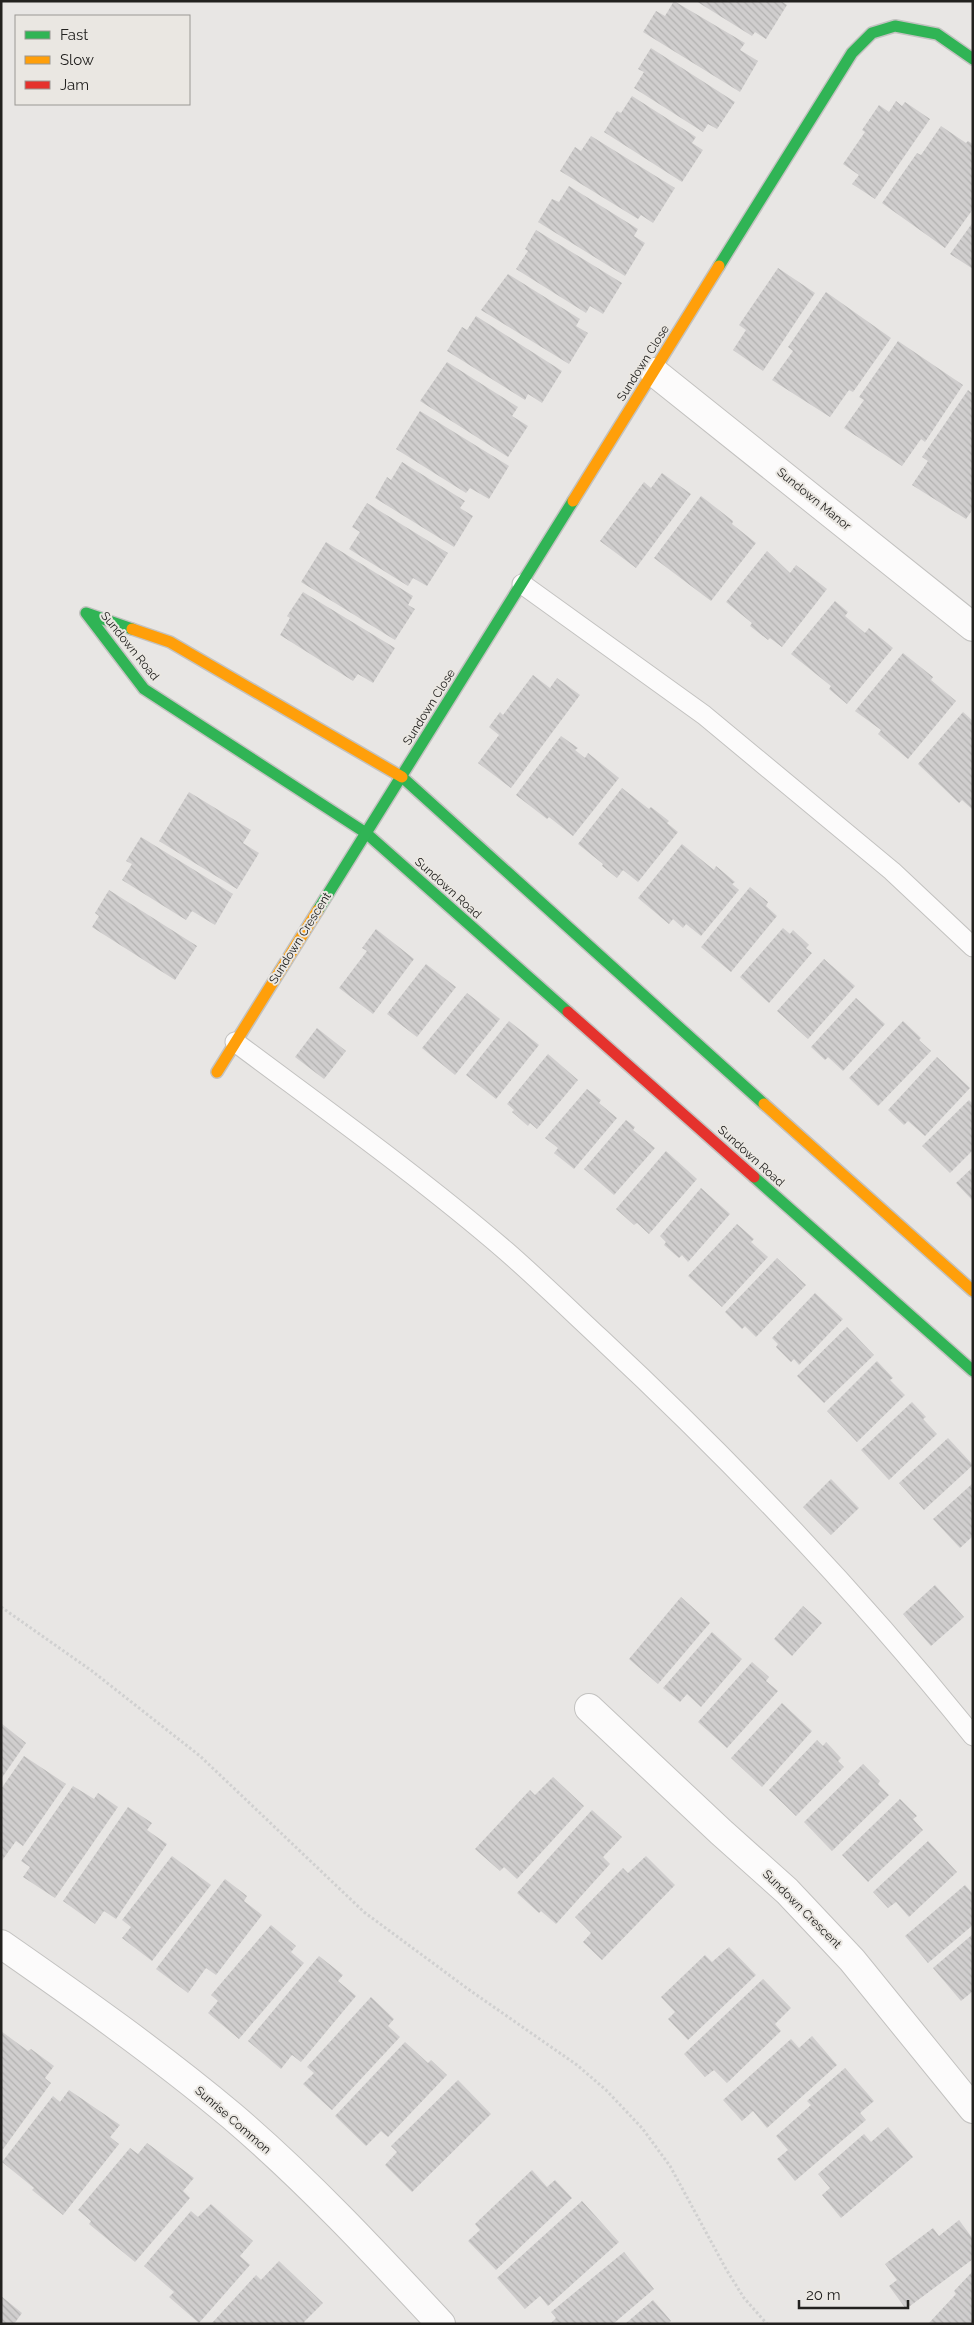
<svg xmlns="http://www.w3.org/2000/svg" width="974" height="2325" viewBox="0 0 974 2325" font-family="Raleway,sans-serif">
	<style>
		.building { fill: url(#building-back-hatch) }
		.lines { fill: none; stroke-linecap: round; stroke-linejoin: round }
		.lane-casing { stroke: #c3c2c0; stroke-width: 21 }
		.street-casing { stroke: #c3c2c0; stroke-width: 30 }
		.fast-casing { stroke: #c3c2c0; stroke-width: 14 }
		.slow-casing { stroke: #c3c2c0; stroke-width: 14 }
		.jam-casing { stroke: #c3c2c0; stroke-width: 14 }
		.path { stroke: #d0d0d0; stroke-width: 3; stroke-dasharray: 2.5 2.5; stroke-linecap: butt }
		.lane { stroke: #fcfbfb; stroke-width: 19 }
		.street { stroke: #fcfbfb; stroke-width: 28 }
		.fast { stroke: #30b455; stroke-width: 11 }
		.slow { stroke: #ff9f0a; stroke-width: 11 }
		.jam { stroke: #e5322d; stroke-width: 11 }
		.labels { text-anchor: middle; stroke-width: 4; stroke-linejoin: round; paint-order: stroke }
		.street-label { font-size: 12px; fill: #22211f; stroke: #eae7e2 }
	</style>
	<defs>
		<pattern id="building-back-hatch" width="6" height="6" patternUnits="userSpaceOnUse" patternTransform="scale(1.25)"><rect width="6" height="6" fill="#d0cece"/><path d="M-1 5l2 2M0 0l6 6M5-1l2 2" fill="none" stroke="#b2b1b0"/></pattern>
	</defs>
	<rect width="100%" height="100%" fill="#e8e6e4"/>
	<!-- building -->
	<g class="building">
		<path d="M674,1L745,43L740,50L758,61L740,92L643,32L656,11L665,16Z"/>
		<path d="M696,1H781L787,5L766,39L755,32L752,36Z"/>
		<path d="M651,48L735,102L717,129L708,124L703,132L634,88L644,72L638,69Z"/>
		<path d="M632,96L696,137L692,143L703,150L682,182L604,132L617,111L621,113Z"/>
		<path d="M896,101L902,106L905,102L930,119L875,199L852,184L859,175L843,164L865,132L862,130L879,105L889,112Z"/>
		<path d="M941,126L966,143L968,141L973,144V209L945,248L882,203L917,153L921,155Z"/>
		<path d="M591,136L675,188L653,223L641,215L638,219L560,171L575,147L581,151Z"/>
		<path d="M569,186L638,229L634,236L645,243L625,276L538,222L552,199L559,202Z"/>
		<path d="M973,222V269L950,254Z"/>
		<path d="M536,230L622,283L603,314L590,306L586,313L516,269L528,251L525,249Z"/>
		<path d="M778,268L815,293L763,371L733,350L746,330L739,325Z"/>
		<path d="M508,274L580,319L576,326L588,333L569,364L481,310Z"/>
		<path d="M826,292L891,338L853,392L849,390L830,417L772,380L793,351L788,347Z"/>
		<path d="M476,316L562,371L542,403L528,394L525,400L447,351L462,327L467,330Z"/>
		<path d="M898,341L963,385L925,442L921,439L902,466L844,428L864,400L859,397Z"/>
		<path d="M447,362L518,407L512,416L528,426L508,457L420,401Z"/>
		<path d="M968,390L973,394V509L966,519L912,485L928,461L922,457Z"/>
		<path d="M420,411L509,466L489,499L470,488L466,493L396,449Z"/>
		<path d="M402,462L465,501L460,508L473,516L454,547L375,498L387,477L391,480Z"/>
		<path d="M662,473L691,494L636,568L600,541L644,482L651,488Z"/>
		<path d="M701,496L733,521L732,524L756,543L711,601L654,558Z"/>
		<path d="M367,503L448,553L427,586L413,578L408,586L349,549L360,532L352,527Z"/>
		<path d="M326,542L413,596L408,605L415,609L395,640L301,582Z"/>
		<path d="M767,551L790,573L796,565L827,589L782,647L770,638L768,640L750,626L752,623L726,602Z"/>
		<path d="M303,592L395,648L373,683L358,674L353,681L280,635L290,618L287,616Z"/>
		<path d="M835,601L848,612L845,616L865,633L869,628L893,648L847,704L829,689L831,686L791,654Z"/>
		<path d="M903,653L933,677L931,680L956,701L908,759L878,734L881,730L855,711Z"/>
		<path d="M533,675L550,688L557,678L580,695L511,788L478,763L499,735L489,727L500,712L503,715Z"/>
		<path d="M963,712L973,721V810L962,800L959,803L918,764Z"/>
		<path d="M561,736L578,748L575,750L585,758L588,753L619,778L573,836L549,817L547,819L516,795Z"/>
		<path d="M622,788L649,809L651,807L669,821L667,823L678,832L638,882L623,870L617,878L602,866L603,864L578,844Z"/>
		<path d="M189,792L251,830L243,843L259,853L237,889L159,841Z"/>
		<path d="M141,837L233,894L215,925L192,911L186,920L122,880L132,864L126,861Z"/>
		<path d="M682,844L714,870L716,866L735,882L732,884L739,890L701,936L686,924L683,928L673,919L669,924L638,898Z"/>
		<path d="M750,887L768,902L766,906L777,916L731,972L701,947Z"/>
		<path d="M109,890L197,946L175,980L92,927L99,916L95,913Z"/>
		<path d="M783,928L790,934L793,930L809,945L806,948L812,953L769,1003L740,977Z"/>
		<path d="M376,929L414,959L373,1014L339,988L367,951L362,948Z"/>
		<path d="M824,959L855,986L808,1039L777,1011Z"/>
		<path d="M426,964L456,987L417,1037L387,1014Z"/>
		<path d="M467,993L500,1019L455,1075L422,1048Z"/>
		<path d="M856,998L885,1024L843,1071L828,1057L825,1060L811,1047Z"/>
		<path d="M509,1021L539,1045L496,1099L466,1075Z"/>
		<path d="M903,1021L921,1038L919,1040L931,1051L878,1106L849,1078Z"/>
		<path d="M317,1028L346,1051L324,1079L295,1057Z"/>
		<path d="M548,1054L578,1080L537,1129L530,1123L528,1126L512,1112L514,1110L507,1104Z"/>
		<path d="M937,1057L970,1088L925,1136L908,1121L904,1125L888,1110Z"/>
		<path d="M587,1089L601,1100L599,1103L617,1118L574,1169L554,1153L558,1148L545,1138Z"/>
		<path d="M969,1100L973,1104V1150L950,1173L922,1146Z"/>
		<path d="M626,1120L635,1127L633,1130L655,1148L614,1195L584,1169Z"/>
		<path d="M666,1151L697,1179L649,1234L637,1223L634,1225L616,1209Z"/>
		<path d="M973,1167V1201L956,1183Z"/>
		<path d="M701,1188L730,1214L688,1262L682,1255L679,1258L664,1245L666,1242L660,1236Z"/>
		<path d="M737,1224L754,1239L751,1242L768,1257L722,1307L688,1276Z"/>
		<path d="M777,1258L806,1285L756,1337L745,1326L742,1329L725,1312Z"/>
		<path d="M815,1293L843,1319L799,1365L794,1359L791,1362L776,1347L778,1344L772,1338Z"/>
		<path d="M847,1327L874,1355L824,1403L797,1376Z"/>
		<path d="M877,1361L893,1378L890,1380L905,1395L857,1442L827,1411Z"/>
		<path d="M912,1402L926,1417L923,1419L937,1434L889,1480L861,1450Z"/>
		<path d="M948,1438L973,1465L924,1510L899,1483Z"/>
		<path d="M831,1479L859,1508L831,1535L803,1507Z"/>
		<path d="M973,1483V1536L960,1548L933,1519Z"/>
		<path d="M935,1585L964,1617L931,1646L903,1614Z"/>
		<path d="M681,1597L710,1623L658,1684L629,1659Z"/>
		<path d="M803,1606L822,1623L792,1656L774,1639Z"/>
		<path d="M712,1632L742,1659L701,1707L687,1694L680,1702L663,1688Z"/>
		<path d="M752,1662L769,1677L766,1681L778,1691L727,1748L698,1722Z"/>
		<path d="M782,1703L812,1731L762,1787L731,1758Z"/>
		<path d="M1,1723L26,1743L1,1779Z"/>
		<path d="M817,1740L823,1746L826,1742L841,1758L838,1761L844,1767L796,1816L769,1790Z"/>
		<path d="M24,1756L66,1784L23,1846L16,1841L1,1862V1789Z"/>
		<path d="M863,1764L880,1781L878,1784L889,1795L832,1851L804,1822Z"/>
		<path d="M553,1777L584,1806L517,1879L504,1867L500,1871L475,1849L530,1790L535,1795Z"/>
		<path d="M73,1786L94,1799L98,1793L118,1807L55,1898L23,1877L30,1867L21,1861Z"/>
		<path d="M900,1799L917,1816L913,1819L923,1830L868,1882L842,1855Z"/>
		<path d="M128,1807L152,1823L147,1830L167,1844L116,1919L104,1911L95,1924L63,1901Z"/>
		<path d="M592,1810L622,1837L603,1857L610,1864L556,1924L541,1911L539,1913L517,1893Z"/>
		<path d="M928,1841L957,1872L909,1917L896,1902L888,1908L873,1892Z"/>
		<path d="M172,1856L211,1885L152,1961L122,1938L131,1927L122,1920Z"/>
		<path d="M646,1856L675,1885L602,1960L583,1942L591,1933L575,1917L623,1868L628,1873Z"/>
		<path d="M225,1879L247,1896L244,1901L262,1915L216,1975L206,1968L188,1993L156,1969Z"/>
		<path d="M965,1885L973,1894V1925L928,1963L905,1936Z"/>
		<path d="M271,1925L296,1946L291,1952L304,1963L239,2039L208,2013L218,2001L211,1995Z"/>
		<path d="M973,1934V1991L961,2001L933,1968Z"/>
		<path d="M729,1947L756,1975L688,2040L668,2019L675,2012L661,1997L705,1955L712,1962Z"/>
		<path d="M319,1956L343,1975L338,1981L356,1996L301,2062L292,2055L281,2069L248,2041Z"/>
		<path d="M763,1979L791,2008L775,2024L781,2031L727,2083L714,2070L705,2077L684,2054Z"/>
		<path d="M371,1997L394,2019L388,2026L400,2037L332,2110L303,2084L314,2073L307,2067Z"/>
		<path d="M1,2031L28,2051L31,2049L54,2066L45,2078L51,2083L1,2152Z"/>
		<path d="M812,2036L837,2065L767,2128L753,2111L742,2121L723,2100L791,2039L799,2048Z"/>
		<path d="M405,2042L428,2063L431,2060L447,2075L388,2137L381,2131L366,2146L335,2116Z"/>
		<path d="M845,2068L874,2101L860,2113L866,2120L795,2181L777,2159L788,2150L776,2136L811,2105L807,2101Z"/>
		<path d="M458,2080L491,2114L412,2192L385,2165L397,2152L391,2146Z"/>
		<path d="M69,2090L120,2125L110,2137L119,2144L63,2215L32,2190L34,2188L2,2162L53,2096L60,2102Z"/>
		<path d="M888,2127L913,2157L841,2218L822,2195L830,2188L818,2174L864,2134L871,2142Z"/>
		<path d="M147,2143L194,2178L183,2191L190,2198L135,2262L89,2224L91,2221L78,2210L130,2148L138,2154Z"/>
		<path d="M532,2170L547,2187L555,2180L572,2198L496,2270L468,2241L480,2230L475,2224Z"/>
		<path d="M582,2201L619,2242L548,2306L540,2296L525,2309L497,2278Z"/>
		<path d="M211,2204L253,2241L240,2256L250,2265L199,2323L169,2297L174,2292L144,2266L191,2211L198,2217Z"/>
		<path d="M959,2220L973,2239V2259L906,2309L889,2286L897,2280L885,2264L933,2228L939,2236Z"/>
		<path d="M624,2252L654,2289L613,2324H550L556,2318L551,2312Z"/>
		<path d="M279,2261L323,2303L304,2322L305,2324L212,2323L256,2275L261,2280Z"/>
		<path d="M973,2271V2324H928L956,2294L954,2291Z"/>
		<path d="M1,2296L22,2313L14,2324H1Z"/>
		<path d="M653,2300L671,2321L668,2324H625Z"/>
	</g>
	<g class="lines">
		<defs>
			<g id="lane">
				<path d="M522,584L704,715L892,871L973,947"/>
				<path d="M235,1042C326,1110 420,1177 506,1251C538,1279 569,1309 600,1338C733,1462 859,1594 973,1736"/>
			</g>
			<g id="street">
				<path d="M654,372L973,627"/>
				<path d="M589,1708L721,1832L787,1891L852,1960L973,2109"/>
				<path d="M1,1944C80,1999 158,2054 232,2116C307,2180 374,2252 441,2324"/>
			</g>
			<g id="fast">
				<path d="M719,266L852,53L872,33L895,26L937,34L973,59"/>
				<path d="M132,629L86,613L144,689L366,833L568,1012"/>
				<path d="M402,777L764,1104"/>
				<path d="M318,910L573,501"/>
				<path d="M754,1177L973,1371"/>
			</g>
			<g id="slow">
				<path d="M573,501L719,266"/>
				<path d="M132,629L170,642L402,777"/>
				<path d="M217,1072L318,910"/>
				<path d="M764,1104L973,1291"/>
			</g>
			<path id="jam" d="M568,1012L754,1177"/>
		</defs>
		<!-- lane casing -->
		<use href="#lane" class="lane-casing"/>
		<!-- street casing -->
		<use href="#street" class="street-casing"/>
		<!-- fast casing -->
		<use href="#fast" class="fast-casing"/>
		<!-- slow casing -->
		<use href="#slow" class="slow-casing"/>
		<!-- jam casing -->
		<use href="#jam" class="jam-casing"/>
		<!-- path -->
		<path class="path" d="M1,1607L92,1671L200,1756L364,1912L468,1989L577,2065L606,2090L642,2128L670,2166L726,2269L744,2298L767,2324"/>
		<!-- lane -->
		<use href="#lane" class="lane"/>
		<!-- street -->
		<use href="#street" class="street"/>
		<!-- fast -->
		<use href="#fast" class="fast"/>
		<!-- slow -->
		<use href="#slow" class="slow"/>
		<!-- jam -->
		<use href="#jam" class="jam"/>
	</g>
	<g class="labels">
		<!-- street labels -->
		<g class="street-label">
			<text transform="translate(643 363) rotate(-58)" y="4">Sundown Close</text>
			<text transform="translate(814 499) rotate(39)" y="4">Sundown Manor</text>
			<text transform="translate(130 646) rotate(51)" y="4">Sundown Road</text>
			<text transform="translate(429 707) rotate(-58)" y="4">Sundown Close</text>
			<text transform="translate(448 888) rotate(42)" y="4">Sundown Road</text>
			<text transform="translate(300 938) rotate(-58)" y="4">Sundown Crescent</text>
			<text transform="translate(751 1156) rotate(42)" y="4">Sundown Road</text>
			<text transform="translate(802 1909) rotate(45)" y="4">Sundown Crescent</text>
			<text transform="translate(233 2120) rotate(41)" y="4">Sunrise Common</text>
		</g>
	</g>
	<!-- border -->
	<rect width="974" height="2325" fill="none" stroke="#22211f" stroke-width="5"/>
	<!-- legend -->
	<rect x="15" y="15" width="175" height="90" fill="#eae7e2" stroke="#9a9894"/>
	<rect x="25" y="31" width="25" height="8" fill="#30b455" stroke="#9a9894"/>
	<text x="60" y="40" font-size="15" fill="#22211f">Fast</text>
	<rect x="25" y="56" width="25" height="8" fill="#ff9f0a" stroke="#9a9894"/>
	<text x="60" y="65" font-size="15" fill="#22211f">Slow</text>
	<rect x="25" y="81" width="25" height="8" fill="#e5322d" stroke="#9a9894"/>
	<text x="60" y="90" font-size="15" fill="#22211f">Jam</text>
	<!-- scale -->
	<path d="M799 2300v8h109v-8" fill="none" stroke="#22211f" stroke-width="2.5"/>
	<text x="806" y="2300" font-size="15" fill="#22211f" stroke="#eae7e2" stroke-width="4" paint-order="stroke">20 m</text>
</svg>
